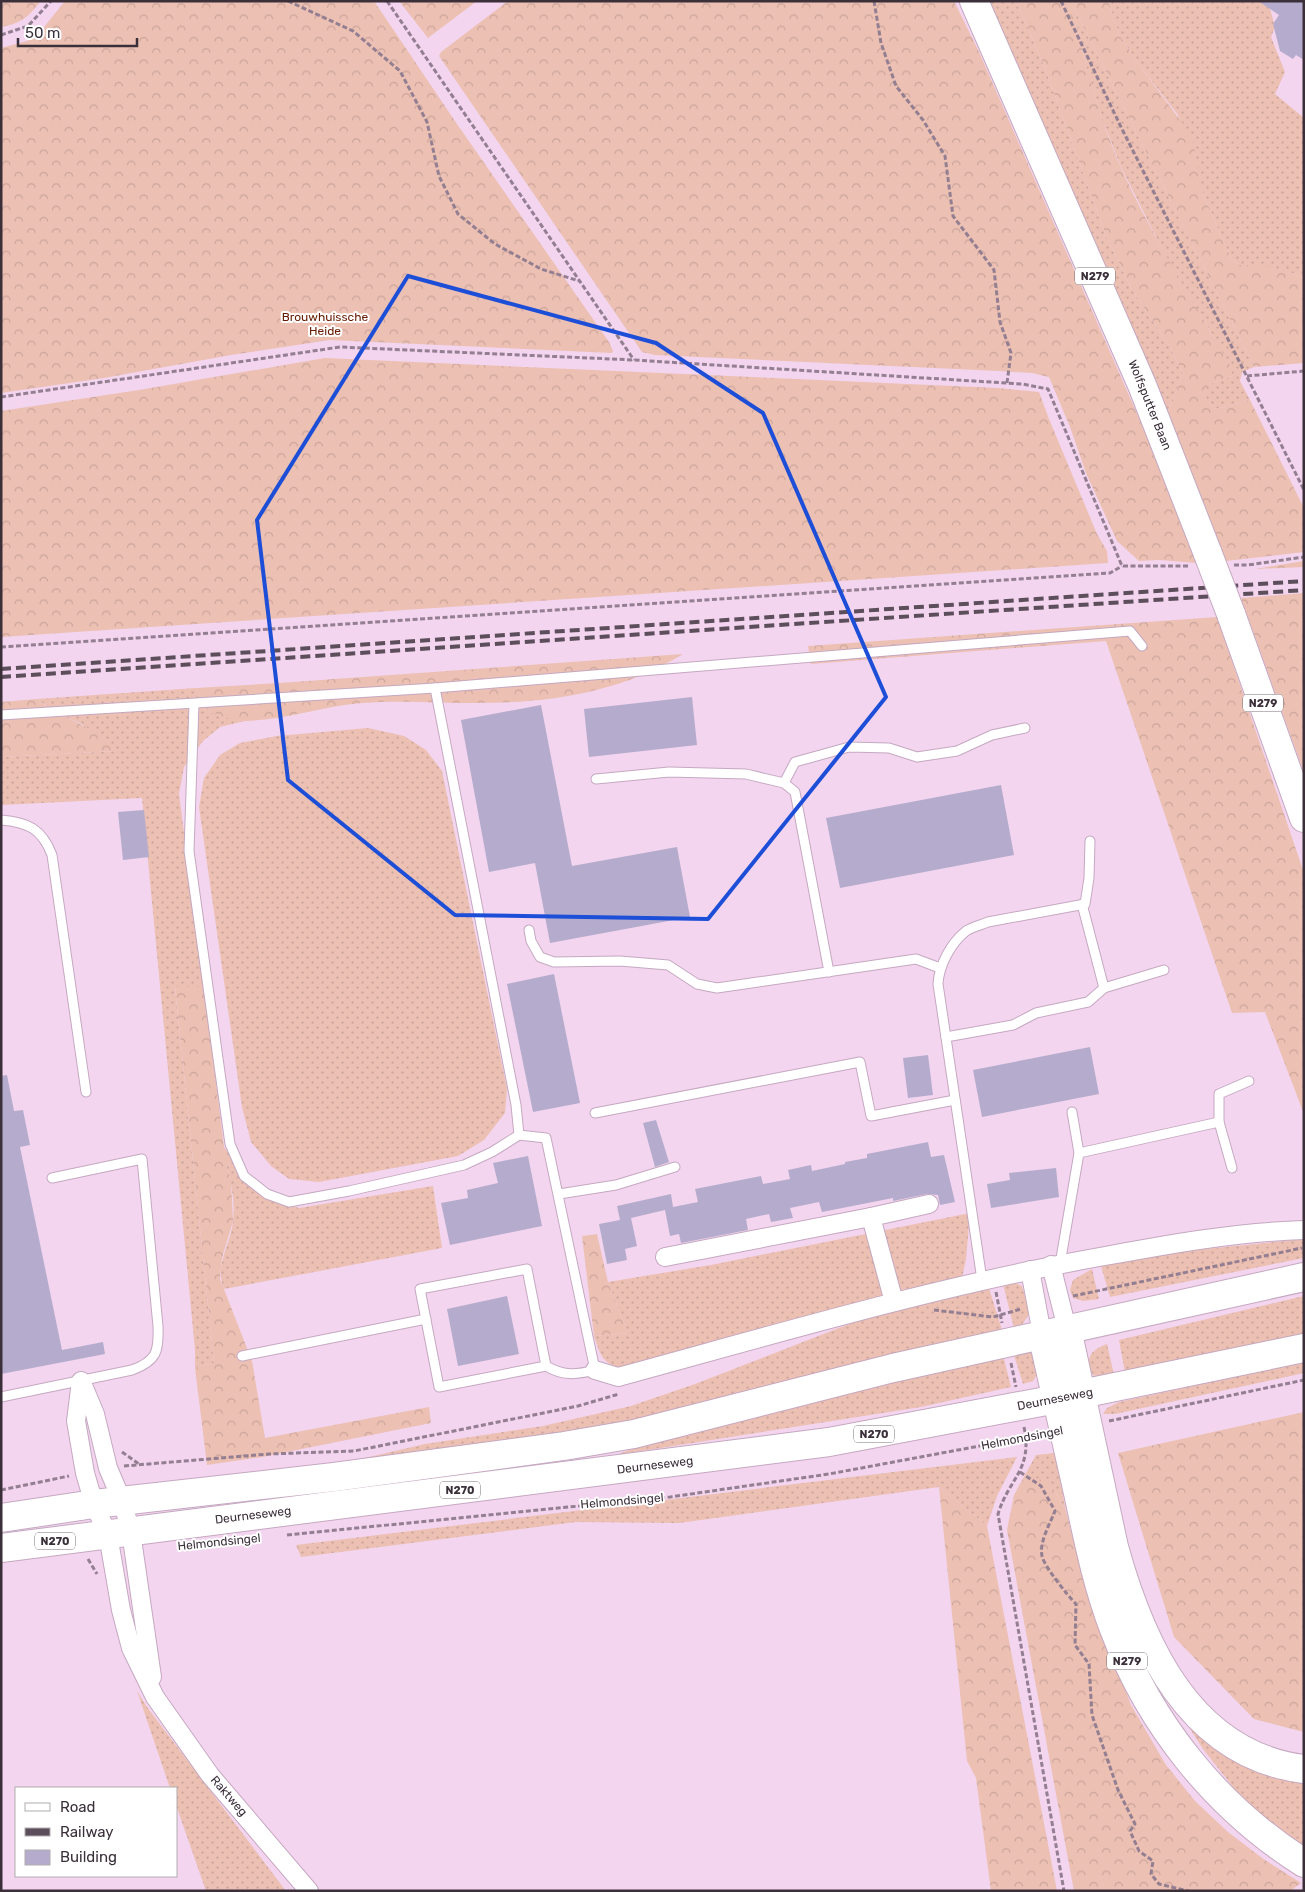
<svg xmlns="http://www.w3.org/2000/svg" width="1305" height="1892" viewBox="0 0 1305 1892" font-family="Rubik,sans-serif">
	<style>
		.grass { fill: url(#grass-dots) }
		.forest { fill: url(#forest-crowns) }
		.building { fill: #b5accd }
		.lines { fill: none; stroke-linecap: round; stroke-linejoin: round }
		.lane-casing { stroke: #c5a8c1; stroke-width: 11 }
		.street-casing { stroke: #c5a8c1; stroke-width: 20 }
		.primary-casing { stroke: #c5a8c1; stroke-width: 30 }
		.path { stroke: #937f91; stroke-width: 3; stroke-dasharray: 5 2.5; stroke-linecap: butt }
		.lane { stroke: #fff; stroke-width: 9 }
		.street { stroke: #fff; stroke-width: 18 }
		.primary { stroke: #fff; stroke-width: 28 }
		.rail { stroke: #5c4e5b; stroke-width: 4; stroke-dasharray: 10 5; stroke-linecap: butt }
		.primary-bridge-casing { stroke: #c5a8c1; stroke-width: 30; stroke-linecap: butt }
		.primary-bridge { stroke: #fff; stroke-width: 28 }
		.marked { fill: none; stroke: #1d4ed8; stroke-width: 4; stroke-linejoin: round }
		.labels { text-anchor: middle; stroke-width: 4; stroke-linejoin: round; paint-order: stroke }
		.shield { fill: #fff; stroke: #766e75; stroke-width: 1 }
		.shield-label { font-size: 11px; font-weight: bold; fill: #3b303a }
		.park-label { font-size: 12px; fill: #671b02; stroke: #fff }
		.street-label { font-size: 12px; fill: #3b303a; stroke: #fff }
	</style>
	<defs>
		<pattern id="grass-dots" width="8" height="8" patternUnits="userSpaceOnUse" patternTransform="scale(1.25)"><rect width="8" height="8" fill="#ecc0b3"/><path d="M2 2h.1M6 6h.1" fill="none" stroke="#cba59b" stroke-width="1.8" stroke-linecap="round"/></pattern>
		<pattern id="forest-crowns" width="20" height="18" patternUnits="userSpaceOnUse" patternTransform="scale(1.25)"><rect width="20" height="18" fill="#ecc0b3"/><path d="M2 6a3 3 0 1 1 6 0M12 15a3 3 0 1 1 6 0" fill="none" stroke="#cba59b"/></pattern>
	</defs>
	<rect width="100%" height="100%" fill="#f3d5ef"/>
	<!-- grass -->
	<g class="grass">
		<path d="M985,1H1016L1045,68L1105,233L1131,288L1170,347L1183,374L1167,413L1059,159Z"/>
		<path d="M1108,1H1268L1275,27L1271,37L1285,72L1275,94L1304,118V279L1292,273L1240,265L1231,258L1220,234L1203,193L1178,115L1140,66L1120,36Z"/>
		<path d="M1072,4L1254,367L1242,372L1240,381L1250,400L1216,409C1208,404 1205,397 1204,388L1210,384L1232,376L1212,334L1166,257L1121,167L1102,119L1089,77Z"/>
		<path d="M196,688L210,712L227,717L245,721L220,727L203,741L184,767L179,794L204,987L175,988L214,1363L195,1368V1350L142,798L1,805V757L116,751L82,724L54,712L37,699Z"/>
		<path d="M368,728L404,736L426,750L442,771L507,1089L505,1113L484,1140L458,1156L319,1182L289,1179L271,1166L251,1142L242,1107L199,807L204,778L220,755L240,743L277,736Z"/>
		<path d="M233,1160L279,1202L299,1208L433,1186L442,1248L224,1289C214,1265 231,1244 233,1221C235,1203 232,1183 226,1166Z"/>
		<path d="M970,1213L966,1259L962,1278L902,1290L624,1369C602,1363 601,1357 594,1336L628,1333L608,1282L711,1265Z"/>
		<path d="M1304,1239V1258L1110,1297L1101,1266L1185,1251Z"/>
		<path d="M1092,1269L1099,1299L1083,1301L1073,1298L1070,1290L1073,1280Z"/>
		<path d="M1013,1282L1022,1286L1030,1313L1021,1326L1014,1328L1003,1284Z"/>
		<path d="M988,1285L1002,1330L638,1424L352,1461L425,1444L543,1426L631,1406L695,1384L844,1326L895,1308Z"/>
		<path d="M1304,1296V1336L1125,1373L1119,1340Z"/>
		<path d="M1107,1344L1114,1375L1100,1377L1093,1375C1084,1359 1090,1350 1107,1344Z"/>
		<path d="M1031,1351L1036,1354L1039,1371L1033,1381L1023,1384L1013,1352Z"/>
		<path d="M1003,1355L1011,1387L921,1407L616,1455L637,1447Z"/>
		<path d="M1304,1362V1373L1115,1414H1103L1107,1408L1119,1402Z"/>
		<path d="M1055,1453L1066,1511L1056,1492L1026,1473L1036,1455Z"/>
		<path d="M1017,1457L997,1496L987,1526L939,1487L679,1523L576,1522L301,1557L296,1545Z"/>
		<path d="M137,1691L147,1707L286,1891H206L176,1805V1788H170Z"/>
		<path d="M1174,1704L1304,1780V1853L1256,1816L1203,1749Z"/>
	</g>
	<!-- forest -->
	<g class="forest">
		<path d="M1,1H41C28,17 22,23 1,27Z"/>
		<path d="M65,1H374L457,124L609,342L613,351L612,353L330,340L231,355L104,378L1,393V48L27,41L36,37Z"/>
		<path d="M399,1H477L428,38Z"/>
		<path d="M508,1H954L979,52L1138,416L1197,563L1159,560L1139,561L1117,541L1086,473L1070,427L1049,377L1032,373L998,371L655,355L642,352L439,56L441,52Z"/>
		<path d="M1016,1H1108L1120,36L1140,66L1192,136L1203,193L1220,234L1231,258L1240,265L1271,267L1292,273L1304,279V363L1254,367L1073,6C1084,62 1099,118 1122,170C1153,239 1195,303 1232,369V376L1210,384L1205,388C1205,397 1208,404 1216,409L1250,400L1304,508V552L1226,561L1167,413L1183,374L1170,347L1131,288L1105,233L1045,68Z"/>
		<path d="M325,358L998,388L1039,392L1049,419L1097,534L1107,551L1108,563L1,637V411L139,390Z"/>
		<path d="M1304,561V567L1255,569Z"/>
		<path d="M1304,593V773L1241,598Z"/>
		<path d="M1217,617L1304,873V1114L1265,1012L1232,1013L1106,641L811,664L808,646Z"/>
		<path d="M683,654C619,693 550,703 476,703C438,703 400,700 362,703C323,706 285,720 246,721C234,721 221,716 210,712L196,688L279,683Z"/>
		<path d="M37,699C43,704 49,709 57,713C78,723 102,732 117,751L1,757V702Z"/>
		<path d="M175,987H204L224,1147L233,1160L226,1166L231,1181L233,1221L222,1258L220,1279L252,1361L265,1438L429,1407L431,1423L262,1457L207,1465L195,1368L214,1363Z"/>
		<path d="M597,1234L608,1282L628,1333L594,1336L582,1236Z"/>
		<path d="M1304,1412V1732L1254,1719L1174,1637L1118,1453Z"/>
		<path d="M1026,1473L1043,1481L1056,1492L1066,1511L1083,1578L1131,1705L1166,1765L1195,1801L1228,1832L1262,1858L1301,1883L1290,1891H1074L1007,1530L1014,1495Z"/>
		<path d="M939,1487L987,1526L1057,1891H991L976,1778L967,1761Z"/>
	</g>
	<!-- building -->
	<g class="building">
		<path d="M1258,1H1304V60L1296,55L1293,59L1280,51L1273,24L1279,15Z"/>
		<path d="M692,697L697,745L589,757L584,709Z"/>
		<path d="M541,705L572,866L677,847L690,917L550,943L535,863L489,872L461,720Z"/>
		<path d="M1001,785L1014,855L840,888L826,818Z"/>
		<path d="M144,810L149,857L123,860L118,812Z"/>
		<path d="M554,974L580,1103L533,1112L507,984Z"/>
		<path d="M1090,1047L1099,1094L982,1117L973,1070Z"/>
		<path d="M928,1055L933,1095L908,1098L903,1058Z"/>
		<path d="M7,1075L14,1111L23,1110L30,1145L20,1147L62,1350L103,1342L105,1354L1,1374V1076Z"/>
		<path d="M656,1120L669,1162L655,1167L643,1123Z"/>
		<path d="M928,1142L931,1157L944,1155L955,1202L940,1205L938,1195L927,1194L893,1201V1198L822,1212L819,1202L790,1208L793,1218L771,1222L769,1214L746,1219L748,1230L681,1243L679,1234L670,1236L665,1210L631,1218L637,1246L625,1249L627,1260L607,1264L599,1224L620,1220L617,1206L671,1194L673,1207L698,1202L695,1189L761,1176L763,1184L790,1179L788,1170L811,1165L812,1171L845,1164V1162L867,1158V1154Z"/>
		<path d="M528,1156L542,1226L450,1245L441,1203L468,1198L467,1190L498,1183L493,1163Z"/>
		<path d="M1056,1168L1059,1197L991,1208L987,1184L1010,1180L1009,1173Z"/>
		<path d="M507,1296L519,1354L458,1366L447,1309Z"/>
	</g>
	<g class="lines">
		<defs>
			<g id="lane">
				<path d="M194,704L189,851L230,1144L244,1176L267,1194L289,1202L349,1191L464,1165L492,1152L519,1135"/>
				<path d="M1,715L435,688"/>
				<path d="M596,779L669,772L746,774L784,783L795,792L829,972"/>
				<path d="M784,783L795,762L849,747L889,748L917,757L957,751L992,735L1025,728"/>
				<path d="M1,820C28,822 42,829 52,855L86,1092"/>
				<path d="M1082,904L1104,988L1164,970"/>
				<path d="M529,930L531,941L540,957L554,962L620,961L668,965L697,984L717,988L916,959L940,968"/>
				<path d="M946,1037L1013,1025L1036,1013L1088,1002L1104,988"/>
				<path d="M595,1113L860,1062L871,1116L955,1100"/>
				<path d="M1079,1153L1219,1122"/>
				<path d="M1232,1168L1219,1122V1094L1249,1081"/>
				<path d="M559,1194L616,1185L675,1167"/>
				<path d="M1060,1264L1079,1153L1072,1112"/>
				<path d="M982,1280L938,984C939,965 951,943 966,931C972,927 981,925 988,922L1085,904L1089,878L1090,841"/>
				<path d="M242,1356L426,1319"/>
				<path d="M546,1366L527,1269L420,1289L439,1387L546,1366C563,1376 576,1375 595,1370L546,1138L519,1135L516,1105L435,688L1130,631L1142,646"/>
				<path d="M1,1397L132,1370C157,1361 159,1351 158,1326L142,1159L52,1178"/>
			</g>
			<g id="street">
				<path d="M665,1257L871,1217"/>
				<path d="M1051,1265L1067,1329"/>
				<path d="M1030,1270L1042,1334"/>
				<path d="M894,1302L871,1217L929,1204"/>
				<path d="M595,1370L618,1377C780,1333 941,1285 1105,1256C1171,1244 1237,1232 1304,1230"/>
				<path d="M81,1381L76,1421L85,1473L94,1504L108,1535L121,1610L131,1648L155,1697L210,1775L309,1891"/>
				<path d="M82,1383L95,1414L108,1468L122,1501L131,1532L152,1677"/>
			</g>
			<g id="primary">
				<path d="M974,1L1142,385L1208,554"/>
				<path d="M1231,614L1304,818"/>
				<path d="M1067,1329L1114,1547C1141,1645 1190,1755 1304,1769"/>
				<path d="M1042,1334C1054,1387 1066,1440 1078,1493C1088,1539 1097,1585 1114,1629C1150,1725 1217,1808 1304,1863"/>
				<path d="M1,1518L94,1504L334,1477L564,1446L634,1434L893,1368L1304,1277"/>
				<path d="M1,1548L829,1442L1057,1399L1304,1348"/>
			</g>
		</defs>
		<!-- lane casing -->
		<use href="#lane" class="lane-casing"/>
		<!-- street casing -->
		<use href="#street" class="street-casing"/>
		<!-- primary casing -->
		<use href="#primary" class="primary-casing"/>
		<!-- path -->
		<g class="path">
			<path d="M288,1L353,31L400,71L427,122L439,176L458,214L495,244L541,269L579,281"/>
			<path d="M387,1L634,360"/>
			<path d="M874,1L881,43L896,86L923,120L945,156L953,216L994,270L1000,322L1011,353L1007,383"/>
			<path d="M1061,1L1120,125L1304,490"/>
			<path d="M1,35L28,26L51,1"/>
			<path d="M1247,376L1304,371"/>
			<path d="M1,397L340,347L634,360L1022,384L1048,389L1122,566H1190"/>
			<path d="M1234,565H1248L1304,557"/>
			<path d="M1,647L1110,573L1122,566"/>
			<path d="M996,1292L1002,1323"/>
			<path d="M1073,1296L1302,1248"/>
			<path d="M934,1310L993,1317L1021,1309"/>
			<path d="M1011,1363L1016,1387"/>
			<path d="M1109,1421L1304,1380"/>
			<path d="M1024,1427C1033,1470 1009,1478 998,1514L1064,1891"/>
			<path d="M122,1452L139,1464"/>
			<path d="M124,1466L269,1454L354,1451L578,1406L619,1394"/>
			<path d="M1020,1472L1041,1486L1055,1511C1050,1524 1039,1542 1042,1556C1044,1566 1068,1596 1076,1604L1075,1645L1089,1664L1092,1715L1118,1790L1135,1824L1130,1831L1139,1851L1153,1861L1151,1874L1159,1884L1188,1891"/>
			<path d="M1,1490L69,1476"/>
			<path d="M287,1535L670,1497L829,1474L1044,1434"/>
			<path d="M88,1559L97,1574"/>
		</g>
		<!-- lane -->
		<use href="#lane" class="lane"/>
		<!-- street -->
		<use href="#street" class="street"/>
		<!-- primary -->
		<use href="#primary" class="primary"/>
		<!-- rail -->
		<g class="rail">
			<path d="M1,669L1304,581"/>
			<path d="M1,677L1304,590"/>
		</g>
		<defs>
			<path id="primary-bridge" d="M1208,554L1231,614"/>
		</defs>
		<!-- primary-bridge casing -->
		<use href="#primary-bridge" class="primary-bridge-casing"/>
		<!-- primary-bridge -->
		<use href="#primary-bridge" class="primary-bridge"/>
	</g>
	<!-- marked area -->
	<path class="marked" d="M408,276L656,343L763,413L886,697L708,919L455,915L288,780L257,520Z"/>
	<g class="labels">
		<!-- shield labels -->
		<g class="shield">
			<rect x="1075" y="267.5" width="40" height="17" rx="4"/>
			<rect x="1243" y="694.5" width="40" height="17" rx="4"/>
			<rect x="854" y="1425.5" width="40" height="17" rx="4"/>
			<rect x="440" y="1481.5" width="40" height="17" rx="4"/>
			<rect x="35" y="1532.5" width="40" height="17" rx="4"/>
			<rect x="1107" y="1652.5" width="40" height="17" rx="4"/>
		</g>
		<g class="shield-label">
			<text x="1095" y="280">N279</text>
			<text x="1263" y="707">N279</text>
			<text x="874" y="1438">N270</text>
			<text x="460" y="1494">N270</text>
			<text x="55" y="1545">N270</text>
			<text x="1127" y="1665">N279</text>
		</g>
		<!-- park labels -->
		<g class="park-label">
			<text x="325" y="321">Brouwhuissche<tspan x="325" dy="14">Heide</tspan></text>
		</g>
		<!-- street labels -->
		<g class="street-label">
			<text transform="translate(1150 405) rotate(68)" y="4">Wolfsputter Baan</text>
			<text transform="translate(1055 1399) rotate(-11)" y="4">Deurneseweg</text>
			<text transform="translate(1022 1438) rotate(-11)" y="4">Helmondsingel</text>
			<text transform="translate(655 1465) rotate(-7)" y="4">Deurneseweg</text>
			<text transform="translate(622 1501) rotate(-5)" y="4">Helmondsingel</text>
			<text transform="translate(253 1515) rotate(-7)" y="4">Deurneseweg</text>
			<text transform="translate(219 1542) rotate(-6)" y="4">Helmondsingel</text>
			<text transform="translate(229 1796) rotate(49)" y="4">Raktweg</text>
		</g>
	</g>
	<!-- border -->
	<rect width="1305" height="1892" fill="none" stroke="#3b303a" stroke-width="5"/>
	<!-- legend -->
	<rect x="15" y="1787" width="162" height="90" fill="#ffffff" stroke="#b1acb0"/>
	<rect x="25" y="1803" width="25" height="8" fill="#ffffff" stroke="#b1acb0"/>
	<text x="60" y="1812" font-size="15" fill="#3b303a">Road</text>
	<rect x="25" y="1828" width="25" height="8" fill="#5c4e5b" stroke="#b1acb0"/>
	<text x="60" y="1837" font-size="15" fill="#3b303a">Railway</text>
	<rect x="25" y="1850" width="25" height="15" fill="#b5accd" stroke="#b1acb0"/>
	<text x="60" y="1862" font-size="15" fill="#3b303a">Building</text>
	<!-- scale -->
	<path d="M18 38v8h119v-8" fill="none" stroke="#3b303a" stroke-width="2.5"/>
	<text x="25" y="38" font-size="15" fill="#3b303a" stroke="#ffffff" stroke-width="4" paint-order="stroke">50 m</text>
</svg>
